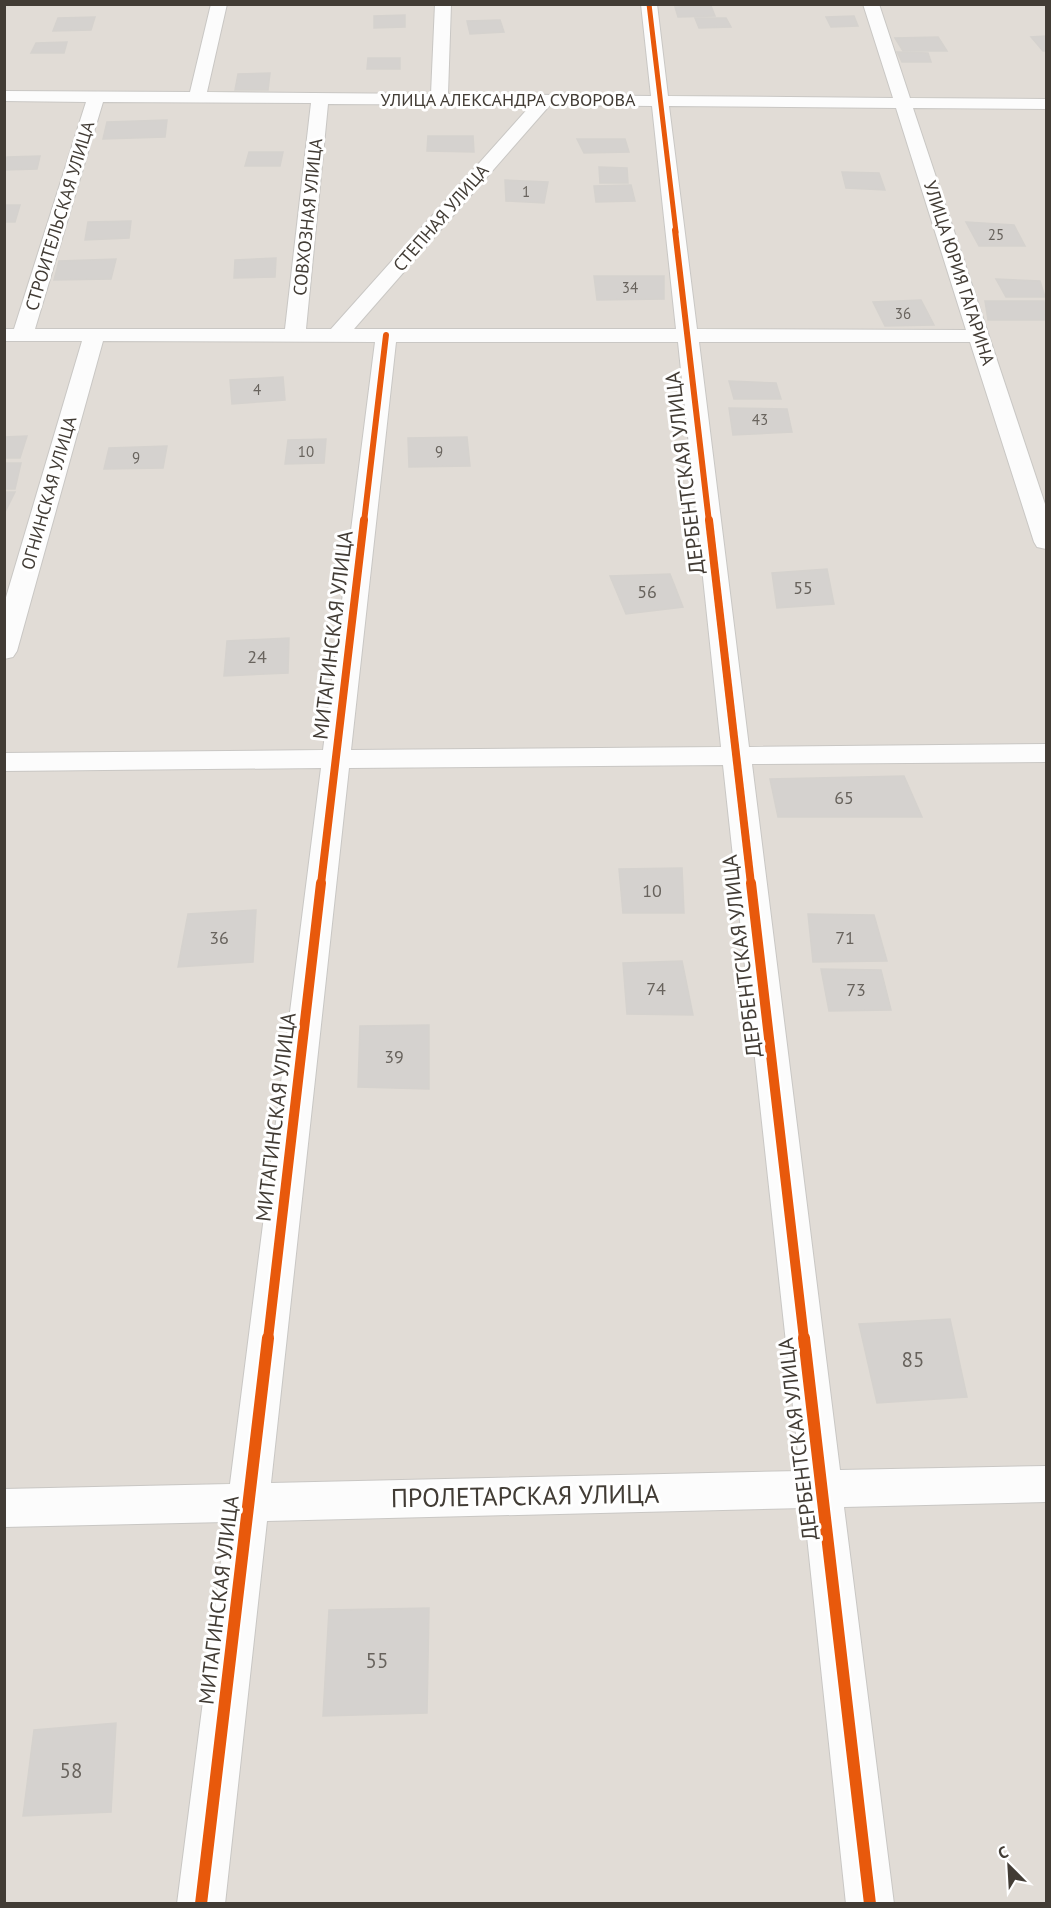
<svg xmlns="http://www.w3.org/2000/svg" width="1051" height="1908" viewBox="0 0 1051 1908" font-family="'PT Sans',sans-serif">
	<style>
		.residential { fill: #e1dcd6 }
		.building { fill: #d5d2cf; stroke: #d5d2ce; stroke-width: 1.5 }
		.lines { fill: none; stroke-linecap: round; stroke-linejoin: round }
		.street-casing { stroke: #c9c7c4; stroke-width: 2 }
		.street { fill: #fcfcfc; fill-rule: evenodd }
		.cycleway-far4-casing { stroke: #fff; stroke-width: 8 }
		.cycleway-far3-casing { stroke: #fff; stroke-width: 8 }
		.cycleway-far2-casing { stroke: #fff; stroke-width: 10 }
		.cycleway-far1-casing { stroke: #fff; stroke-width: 14 }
		.cycleway-casing { stroke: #fff; stroke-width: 16 }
		.cycleway-far4 { stroke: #e8590c; stroke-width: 5 }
		.cycleway-far3 { stroke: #e8590c; stroke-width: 6 }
		.cycleway-far2 { stroke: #e8590c; stroke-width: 8 }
		.cycleway-far1 { stroke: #e8590c; stroke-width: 10 }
		.cycleway { stroke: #e8590c; stroke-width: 12 }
		.labels { text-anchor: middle; stroke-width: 6; stroke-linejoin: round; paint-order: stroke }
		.far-number-label { font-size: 15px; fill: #68635d }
		.far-street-label { font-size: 18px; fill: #423c35; stroke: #fff }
		.number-label { font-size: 18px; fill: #68635d }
		.street-label { font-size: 21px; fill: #423c35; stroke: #fff }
		.near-number-label { font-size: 21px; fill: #68635d }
		.near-street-label { font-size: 26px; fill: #423c35; stroke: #fff }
	</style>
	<rect width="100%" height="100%" fill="#edebe8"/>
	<!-- residential -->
	<rect class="residential" x="5" y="5" width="1041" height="1898"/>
	<!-- building -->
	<g class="building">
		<path d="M711,6L715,16L678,17L675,7Z"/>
		<path d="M405,15V27L374,28V16Z"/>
		<path d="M854,16L858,26L831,27L826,17Z"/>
		<path d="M95,17L91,30L53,31L58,18Z"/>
		<path d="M695,18H726L731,27L699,28Z"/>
		<path d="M500,20L504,32L470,34L467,21Z"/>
		<path d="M1046,36V51H1043L1031,37Z"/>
		<path d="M938,37L947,51H903L895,38Z"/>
		<path d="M67,42L64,53H31L36,43Z"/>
		<path d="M897,52L928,53L931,62H902Z"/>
		<path d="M368,58H400V69H367Z"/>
		<path d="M270,73L268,90H235L238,74Z"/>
		<path d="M167,120L165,137L103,139L107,122Z"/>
		<path d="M428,136H473L474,152L427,151Z"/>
		<path d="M577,139H625L629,152L584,153Z"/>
		<path d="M249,152H283L280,166H245Z"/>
		<path d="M40,156L37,169L4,170L7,157Z"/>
		<path d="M599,167L627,168L628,183H600Z"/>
		<path d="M842,172L879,173L885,190L846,188Z"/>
		<path d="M505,180L548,182L544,203L506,201Z"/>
		<path d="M631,185L635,201L596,202L594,186Z"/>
		<path d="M4,205H20L15,222H4Z"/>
		<path d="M131,221L129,238L85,240L88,222Z"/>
		<path d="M966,222L1014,225L1025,246H979Z"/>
		<path d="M276,258L275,277L234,278L235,260Z"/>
		<path d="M116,259L111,279L54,280L59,261Z"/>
		<path d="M594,276H664V299L597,300Z"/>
		<path d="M996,279L1040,281L1045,297H1006Z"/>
		<path d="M921,300L934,325L885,326L873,302Z"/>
		<path d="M985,301H1044L1046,320H988Z"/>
		<path d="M283,377L285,400L232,404L230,380Z"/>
		<path d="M729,381L776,383L781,399H734Z"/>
		<path d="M729,408L787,409L792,432L733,435Z"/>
		<path d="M27,436L20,458H4V437Z"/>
		<path d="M467,437L470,466L409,467L408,438Z"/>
		<path d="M326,439L324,463L285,464L288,440Z"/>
		<path d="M167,446L163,468L104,469L109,448Z"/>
		<path d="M4,463H21L15,489H4Z"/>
		<path d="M4,492H15L4,514Z"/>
		<path d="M827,569L834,604L777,608L772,573Z"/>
		<path d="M670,574L683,607L626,614L610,576Z"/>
		<path d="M289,638L288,673L224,676L227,641Z"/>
		<path d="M904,776L922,817H778L770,779Z"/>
		<path d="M682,868L684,913H623L619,869Z"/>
		<path d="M256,910L253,962L178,967L188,914Z"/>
		<path d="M808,914L874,915L887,961L813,962Z"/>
		<path d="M682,961L693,1015L627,1014L623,963Z"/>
		<path d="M821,969L881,970L891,1010L829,1011Z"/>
		<path d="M429,1025V1089L358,1087L360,1026Z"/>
		<path d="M950,1319L967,1397L877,1403L859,1324Z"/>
		<path d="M429,1608L427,1713L323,1716L329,1610Z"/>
		<path d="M116,1723L111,1812L23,1816L34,1730Z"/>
	</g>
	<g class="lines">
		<defs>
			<path id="street" d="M211,4H227L207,92L431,94L435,4H451L448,94L651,96L641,4H657L668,96L893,98L863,4H879L910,98L1046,99V109L913,108L1046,507V549L1037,547L1034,542L970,342H699L749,747L1046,744V762L752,764L840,1470L1046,1466V1502L844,1507L894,1904H846L804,1508L267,1521L225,1904H177L226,1522L4,1527V1489L230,1484L321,768L4,771V753L323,750L375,342L103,341L17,651L13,657L4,659V604L82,341H4V329H14L86,102L4,101V91L190,92ZM103,102L311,103L285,329H35ZM328,104L531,105L331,329H306ZM550,105L652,106L676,329H354ZM669,106L896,108L966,330L697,329ZM396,342H678L721,747L351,750ZM723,765L800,1471L271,1483L349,768Z"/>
		</defs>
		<!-- street casing -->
		<use href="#street" class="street-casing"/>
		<!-- street -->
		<use href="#street" class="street"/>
		<defs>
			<path id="cycleway-far4" d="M649,4L676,232"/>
			<g id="cycleway-far3">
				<path d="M675,230L709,522"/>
				<path d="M364,522L386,335"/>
			</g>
			<g id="cycleway-far2">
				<path d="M709,520L751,884"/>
				<path d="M321,884L364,520"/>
			</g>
			<g id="cycleway-far1">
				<path d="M751,883L804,1339"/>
				<path d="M268,1339L321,883"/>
			</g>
			<g id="cycleway">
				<path d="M804,1338L870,1904"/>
				<path d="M201,1904L268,1338"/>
			</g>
		</defs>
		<!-- cycleway-far4 casing -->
		<use href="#cycleway-far4" class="cycleway-far4-casing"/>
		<!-- cycleway-far3 casing -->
		<use href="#cycleway-far3" class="cycleway-far3-casing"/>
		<!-- cycleway-far2 casing -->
		<use href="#cycleway-far2" class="cycleway-far2-casing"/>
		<!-- cycleway-far1 casing -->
		<use href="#cycleway-far1" class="cycleway-far1-casing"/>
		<!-- cycleway casing -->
		<use href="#cycleway" class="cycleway-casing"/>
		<!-- cycleway-far4 -->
		<use href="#cycleway-far4" class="cycleway-far4"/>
		<!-- cycleway-far3 -->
		<use href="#cycleway-far3" class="cycleway-far3"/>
		<!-- cycleway-far2 -->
		<use href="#cycleway-far2" class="cycleway-far2"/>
		<!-- cycleway-far1 -->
		<use href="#cycleway-far1" class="cycleway-far1"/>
		<!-- cycleway -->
		<use href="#cycleway" class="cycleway"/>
	</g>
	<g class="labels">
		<!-- far-number labels -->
		<g class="far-number-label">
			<text x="526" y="197">1</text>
			<text x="996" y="240">25</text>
			<text x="630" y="293">34</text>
			<text x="903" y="319">36</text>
			<text x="257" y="395">4</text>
			<text x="760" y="425">43</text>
			<text x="306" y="457">10</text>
			<text x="439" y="457">9</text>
			<text x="136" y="463">9</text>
		</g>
		<!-- far-street labels -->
		<g class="far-street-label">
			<text x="508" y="106">УЛИЦА АЛЕКСАНДРА СУВОРОВА</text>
			<text transform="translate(60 216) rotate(-73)" y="6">СТРОИТЕЛЬСКАЯ УЛИЦА</text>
			<text transform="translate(308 217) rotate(-84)" y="6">СОВХОЗНАЯ УЛИЦА</text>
			<text transform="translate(441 218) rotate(-49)" y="6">СТЕПНАЯ УЛИЦА</text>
			<text transform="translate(959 273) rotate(72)" y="6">УЛИЦА ЮРИЯ ГАГАРИНА</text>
			<text transform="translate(49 493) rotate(-74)" y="6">ОГНИНСКАЯ УЛИЦА</text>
		</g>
		<!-- number labels -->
		<g class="number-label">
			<text x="803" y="594">55</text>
			<text x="647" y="598">56</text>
			<text x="257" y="663">24</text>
			<text x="844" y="804">65</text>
			<text x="652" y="897">10</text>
			<text x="219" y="944">36</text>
			<text x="845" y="944">71</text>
			<text x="656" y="995">74</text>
			<text x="856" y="996">73</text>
			<text x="394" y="1063">39</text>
		</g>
		<!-- street labels -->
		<g class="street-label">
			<text transform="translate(685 473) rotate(-97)" y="7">ДЕРБЕНТСКАЯ УЛИЦА</text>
			<text transform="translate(333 635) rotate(-83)" y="7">МИТАГИНСКАЯ УЛИЦА</text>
			<text transform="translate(742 956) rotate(-97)" y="7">ДЕРБЕНТСКАЯ УЛИЦА</text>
			<text transform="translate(276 1117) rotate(-83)" y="7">МИТАГИНСКАЯ УЛИЦА</text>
			<text transform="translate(798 1439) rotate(-97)" y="7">ДЕРБЕНТСКАЯ УЛИЦА</text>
			<text transform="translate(219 1600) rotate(-83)" y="7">МИТАГИНСКАЯ УЛИЦА</text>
		</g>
		<!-- near-number labels -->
		<g class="near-number-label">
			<text x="913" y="1367">85</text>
			<text x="377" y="1668">55</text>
			<text x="71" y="1778">58</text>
		</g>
		<!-- near-street labels -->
		<g class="near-street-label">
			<text transform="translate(525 1496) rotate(-1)" y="9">ПРОЛЕТАРСКАЯ УЛИЦА</text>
		</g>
	</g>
	<!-- border -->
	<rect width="1051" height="1908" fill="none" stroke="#423c35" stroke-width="12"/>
	<!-- north arrow -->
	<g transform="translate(1009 1866) rotate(336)" stroke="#ffffff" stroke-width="4.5" paint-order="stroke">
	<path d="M0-4.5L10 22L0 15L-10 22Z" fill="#423c35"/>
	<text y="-9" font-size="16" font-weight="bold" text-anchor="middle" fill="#423c35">С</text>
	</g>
</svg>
